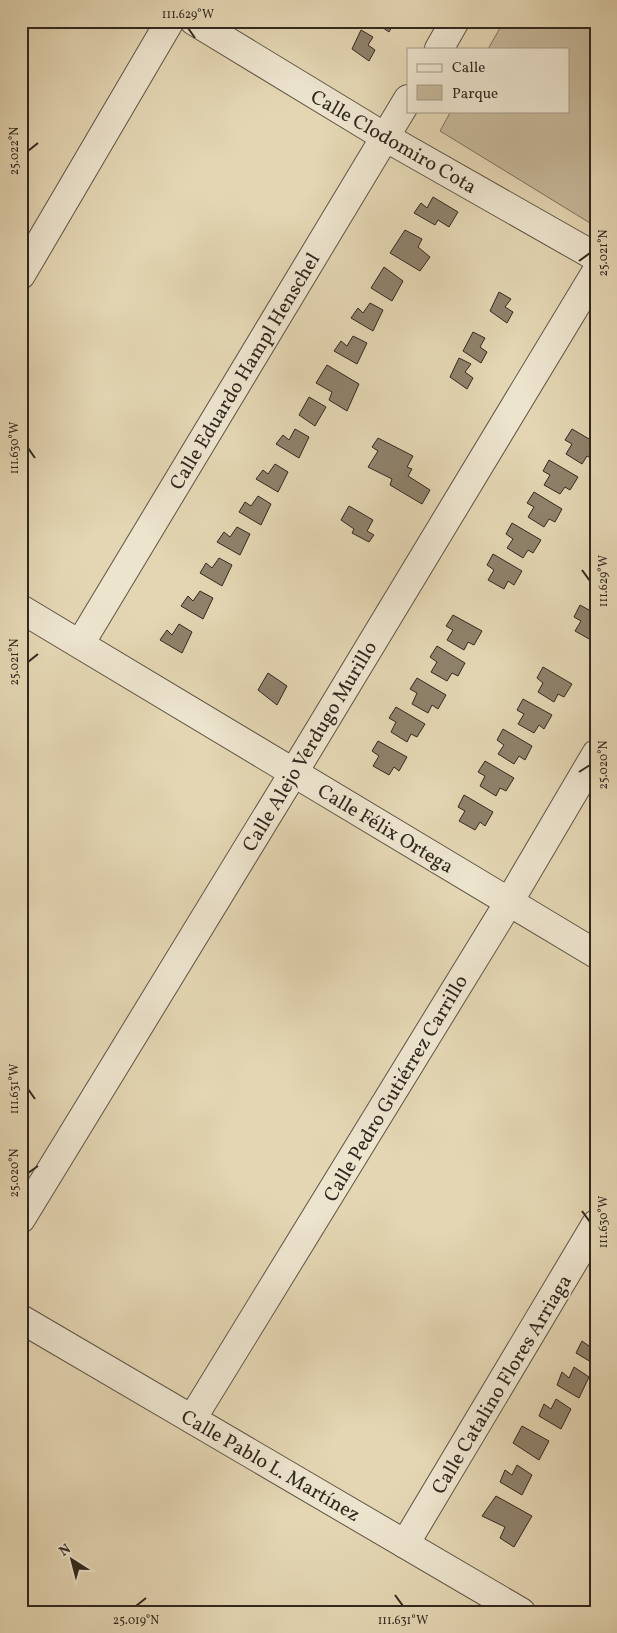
<svg xmlns="http://www.w3.org/2000/svg" width="617" height="1633" viewBox="0 0 617 1633" font-family="Vollkorn,serif">
	<style>
		.green { fill: #c6b89a; stroke: #7c705c }
		.building { fill: #8f826c; stroke: #32281f }
		.lines { fill: none; stroke-linecap: round; stroke-linejoin: round }
		.street-casing { stroke: #5e5444; stroke-width: 30 }
		.street { stroke: #ede4ce; stroke-width: 28 }
		.ticks { fill: none; stroke: #32281f; stroke-width: 2 }
		.labels { text-anchor: middle; stroke-width: 4; stroke-linejoin: round; paint-order: stroke }
		.street-label { font-size: 20px; fill: #32281f; stroke: #ede4ce }
		.neatline { fill: none; stroke: #32281f; stroke-width: 2 }
		.ticks-label { font-size: 12px; text-anchor: middle; fill: #32281f }
	</style>
	<rect width="100%" height="100%" fill="#e4d6b3"/>
	<filter id="stains"><feTurbulence type="fractalNoise" baseFrequency=".004" numOctaves="4"/><feColorMatrix values="0 0 0 0 .2 0 0 0 0 .09 0 0 0 0 .02 0 0 0 .5 -.17"/></filter>
	<radialGradient id="worn" r=".72"><stop offset=".6" stop-color="#630" stop-opacity="0"/><stop offset="1" stop-color="#630" stop-opacity=".3"/></radialGradient>
	<!-- green -->
	<path class="green" d="M504,21H596V213L590,223L440,131L451,111H568V49H488Z"/>
	<!-- building -->
	<g class="building">
		<path d="M373,21H395L389,32Z"/>
		<path d="M361,30L373,37L368,45L375,50L369,61L352,49Z"/>
		<path d="M433,197L458,212L449,227L438,220L435,225L414,213L421,203L427,208Z"/>
		<path d="M405,230L422,239L418,247L430,257L420,271L390,253Z"/>
		<path d="M384,267L403,281L392,301L371,288Z"/>
		<path d="M499,292L511,299L505,307L513,312L507,323L490,311Z"/>
		<path d="M370,303L383,310L373,331L351,318L358,308L363,313Z"/>
		<path d="M473,332L485,338L480,347L487,352L481,363L463,351Z"/>
		<path d="M353,336L367,343L357,364L334,351L341,341L347,346Z"/>
		<path d="M459,358L471,364L465,372L473,378L467,389L450,377Z"/>
		<path d="M327,365L359,384L347,411L329,400L332,392L316,383Z"/>
		<path d="M309,397L326,407L315,426L299,415Z"/>
		<path d="M295,429L309,437L299,458L276,444L283,435L289,440Z"/>
		<path d="M572,429L596,443V454L593,459L587,456L582,464L566,454L572,444L565,440Z"/>
		<path d="M378,438L413,456L407,467L412,469L408,476L430,490L422,504L390,485L392,479L368,467L378,451L372,447Z"/>
		<path d="M549,460L578,477L570,490L565,487L560,494L544,485L550,475L543,471Z"/>
		<path d="M275,464L288,472L278,492L256,479L263,470L268,474Z"/>
		<path d="M534,492L562,509L555,522L549,519L544,527L528,517L534,507L527,503Z"/>
		<path d="M258,496L271,504L261,525L239,512L245,502L251,506Z"/>
		<path d="M349,506L373,520L367,531L374,535L369,542L352,533L354,529L341,520Z"/>
		<path d="M512,523L541,540L533,553L528,550L523,558L507,548L513,539L506,534Z"/>
		<path d="M237,527L250,534L240,555L217,542L224,532L230,537Z"/>
		<path d="M493,554L522,571L514,585L508,581L504,589L488,580L494,570L487,565Z"/>
		<path d="M219,558L232,565L222,586L200,573L206,563L212,568Z"/>
		<path d="M200,591L213,598L203,619L181,606L188,596L193,601Z"/>
		<path d="M580,605L596,614V632L591,640L575,631L581,621L574,617Z"/>
		<path d="M453,615L482,631L474,645L468,642L464,650L447,640L453,630L446,626Z"/>
		<path d="M179,624L192,632L182,653L160,640L167,630L172,635Z"/>
		<path d="M437,646L465,663L458,676L452,673L447,681L431,672L437,662L430,657Z"/>
		<path d="M543,667L572,684L564,697L558,694L554,702L538,692L543,683L537,678Z"/>
		<path d="M268,673L287,686L277,705L258,690Z"/>
		<path d="M417,678L446,695L438,709L432,705L428,713L412,704L417,693L410,689Z"/>
		<path d="M523,699L552,715L544,729L539,725L534,733L518,724L524,714L517,710Z"/>
		<path d="M396,707L425,724L417,737L411,734L407,742L391,732L396,722L389,718Z"/>
		<path d="M503,729L532,746L525,760L519,756L514,764L498,754L504,745L497,740Z"/>
		<path d="M378,741L407,757L399,771L394,767L389,775L373,766L379,756L372,751Z"/>
		<path d="M485,761L514,778L506,791L500,788L496,796L480,786L485,776L478,772Z"/>
		<path d="M464,795L493,812L485,826L480,822L475,830L459,821L465,811L458,807Z"/>
		<path d="M593,1336L596,1337V1365L576,1353L582,1341L589,1346Z"/>
		<path d="M574,1367L589,1377L579,1398L557,1385L562,1372L569,1378Z"/>
		<path d="M556,1399L571,1409L561,1429L539,1416L544,1404L551,1409Z"/>
		<path d="M522,1426L549,1441L539,1460L513,1443Z"/>
		<path d="M517,1465L532,1475L522,1495L500,1482L505,1470L512,1475Z"/>
		<path d="M496,1496L532,1516L514,1547L500,1538L505,1527L482,1516Z"/>
	</g>
	<g class="lines">
		<defs>
			<g id="street">
				<path d="M194,21L385,137L596,257"/>
				<path d="M439,49L455,21"/>
				<path d="M21,275L170,21"/>
				<path d="M21,609L596,954"/>
				<path d="M80,644L408,99"/>
				<path d="M21,1219L294,772L596,272"/>
				<path d="M21,1319L521,1612"/>
				<path d="M192,1419L509,902L596,754"/>
				<path d="M405,1544L596,1224"/>
			</g>
		</defs>
		<!-- street casing -->
		<use href="#street" class="street-casing"/>
		<!-- street -->
		<use href="#street" class="street"/>
	</g>
	<!-- ticks -->
	<path class="ticks" d="M188,28L195,38M28,151L38,143M579,261L590,253M28,448L35,458M582,570L590,581M28,662L38,654M579,772L590,765M28,1089L35,1099M28,1173L38,1166M582,1211L590,1222M395,1595L403,1606M136,1606L146,1598"/>
	<g class="labels">
		<!-- street labels -->
		<g class="street-label">
			<text transform="translate(394 141) rotate(30)" y="7">Calle Clodomiro Cota</text>
			<text transform="translate(244 371) rotate(-59)" y="7">Calle Eduardo Hampl Henschel</text>
			<text transform="translate(309 746) rotate(-59)" y="7">Calle Alejo Verdugo Murillo</text>
			<text transform="translate(386 828) rotate(31)" y="7">Calle Félix Ortega</text>
			<text transform="translate(395 1088) rotate(-59)" y="7">Calle Pedro Gutiérrez Carrillo</text>
			<text transform="translate(501 1384) rotate(-59)" y="7">Calle Catalino Flores Arriaga</text>
			<text transform="translate(271 1465) rotate(30)" y="7">Calle Pablo L. Martínez</text>
		</g>
	</g>
	<!-- margin -->
	<rect width="617" height="1633" fill="none" stroke="#e4d6b3" stroke-width="55"/>
	<!-- legend -->
	<rect x="407" y="48" width="162" height="65" fill="#ede4ce" stroke="#a29988"/>
	<rect x="417" y="64" width="25" height="8" fill="#ede4ce" stroke="#a29988"/>
	<text x="452" y="72" font-size="15" fill="#32281f">Calle</text>
	<rect x="417" y="85" width="25" height="15" fill="#c6b89a" stroke="#a29988"/>
	<text x="452" y="98" font-size="15" fill="#32281f">Parque</text>
	<!-- north arrow -->
	<g transform="translate(72 1560) rotate(324)" stroke="#ede4ce" stroke-width="4" paint-order="stroke">
	<path d="M0-4L9 19L0 12L-9 19Z" fill="#32281f"/>
	<text y="-8" font-size="14" font-weight="bold" text-anchor="middle" fill="#32281f">N</text>
	</g>
	<rect x="28" y="28" width="562" height="1578" class="neatline"/>
	<g class="ticks-label">
		<text x="188" y="18">111.629°W</text>
		<text transform="translate(14 151) rotate(-90)" y="4">25.022°N</text>
		<text transform="translate(603 253) rotate(-90)" y="4">25.021°N</text>
		<text transform="translate(14 448) rotate(-90)" y="4">111.630°W</text>
		<text transform="translate(603 581) rotate(-90)" y="4">111.629°W</text>
		<text transform="translate(14 662) rotate(-90)" y="4">25.021°N</text>
		<text transform="translate(603 765) rotate(-90)" y="4">25.020°N</text>
		<text transform="translate(14 1089) rotate(-90)" y="4">111.631°W</text>
		<text transform="translate(14 1173) rotate(-90)" y="4">25.020°N</text>
		<text transform="translate(603 1222) rotate(-90)" y="4">111.630°W</text>
		<text x="136" y="1624">25.019°N</text>
		<text x="403" y="1624">111.631°W</text>
	</g>
	<rect width="100%" height="100%" filter="url(#stains)"/>
	<rect width="100%" height="100%" fill="url(#worn)"/>
</svg>
